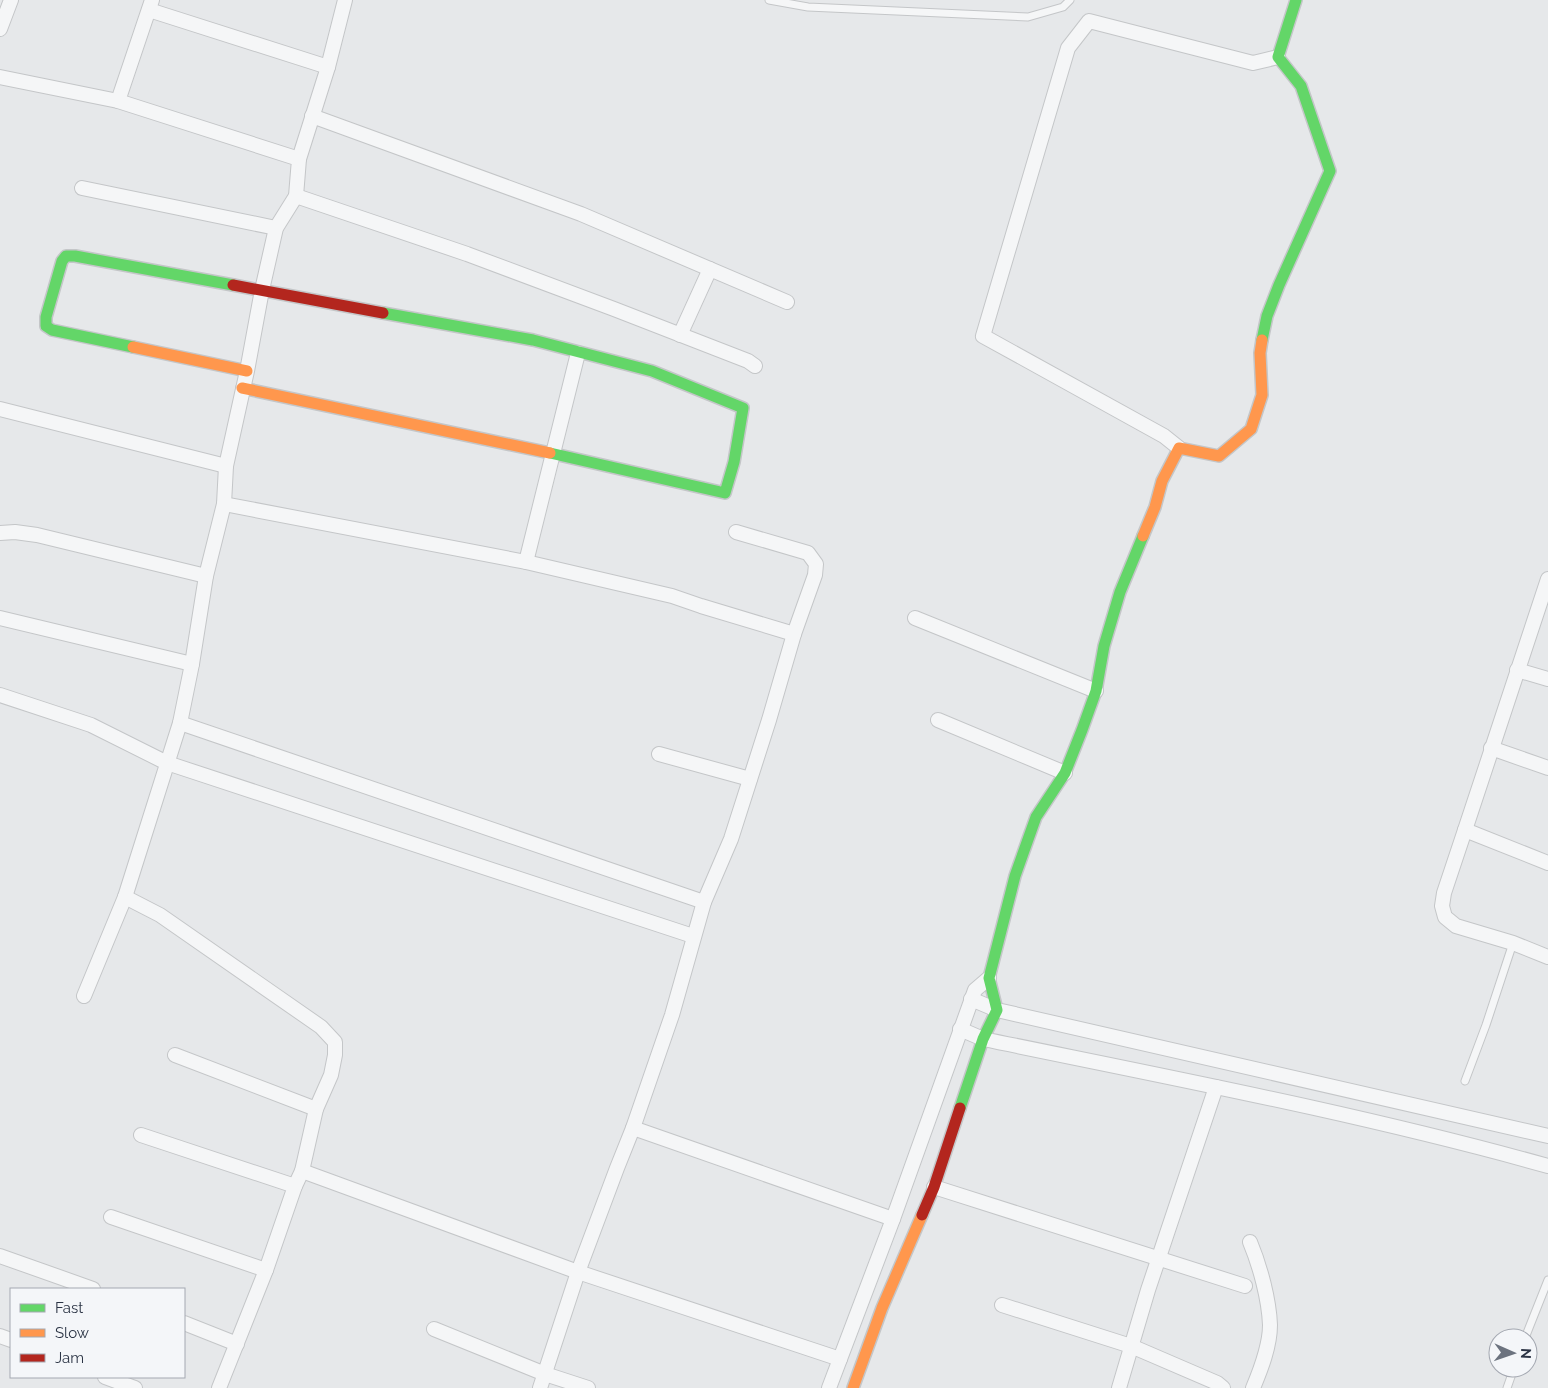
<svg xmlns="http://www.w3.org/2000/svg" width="1548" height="1388" viewBox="0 0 1548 1388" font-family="Raleway,sans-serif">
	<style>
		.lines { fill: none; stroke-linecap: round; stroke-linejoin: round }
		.lane-casing { stroke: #c4c6c8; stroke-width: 9 }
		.street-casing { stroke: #c4c6c8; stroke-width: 16 }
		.fast-casing { stroke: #c4c6c8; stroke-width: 14 }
		.slow-casing { stroke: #c4c6c8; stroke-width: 14 }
		.jam-casing { stroke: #c4c6c8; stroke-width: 14 }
		.lane { stroke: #f5f6f7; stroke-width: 7 }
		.street { stroke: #f5f6f7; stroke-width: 14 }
		.fast { stroke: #63d668; stroke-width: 11 }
		.slow { stroke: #ff974d; stroke-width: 11 }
		.jam { stroke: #b3261e; stroke-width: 11 }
	</style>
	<rect width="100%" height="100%" fill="#e6e8ea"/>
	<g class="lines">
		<defs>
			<g id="lane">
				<path d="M769,0L808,7L1028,17L1063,7L1070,0"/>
				<path d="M1465,1081L1486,1025L1513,943"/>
				<path d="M1525,1338L1548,1280"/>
				<path d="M1507,1388L1514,1368"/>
			</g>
			<g id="street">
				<path d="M149,10L328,67"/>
				<path d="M0,29L11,0"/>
				<path d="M0,77L118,101L299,159L296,196L276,228L262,290L247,371L226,466L224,504L206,576L192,664L180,723L125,897L84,996"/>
				<path d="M118,101L152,0"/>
				<path d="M312,116L581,214L787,302"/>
				<path d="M299,159L328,67L345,0"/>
				<path d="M82,188L276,228"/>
				<path d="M296,196L467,254L614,309L748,361L755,366"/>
				<path d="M680,335L710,269"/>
				<path d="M0,409L226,466"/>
				<path d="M1179,448L1164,436L983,336L1068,48L1089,21L1253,63L1278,57"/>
				<path d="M224,504L526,562L672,596L701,606L794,634"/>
				<path d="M0,533L15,532L37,535L206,576"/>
				<path d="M526,562L578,353"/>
				<path d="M1548,579L1465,830L1444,893L1442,906L1445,917L1456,926L1513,943L1548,957"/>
				<path d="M0,618L192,664"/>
				<path d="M915,618L1096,691"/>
				<path d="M1517,670L1548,679"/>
				<path d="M0,695L91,725L167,763L693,936"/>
				<path d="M938,720L1065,773"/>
				<path d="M180,723L704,902"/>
				<path d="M1491,748L1548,768"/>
				<path d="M659,754L750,779"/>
				<path d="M1465,830L1548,863"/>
				<path d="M125,897L160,915L321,1027L335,1042V1055L331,1075L316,1109L302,1171L295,1186L266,1270L219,1388"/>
				<path d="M971,999L997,1010L1548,1136"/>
				<path d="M960,1029L983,1039C1172,1078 1362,1114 1548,1166"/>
				<path d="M175,1055L316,1109"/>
				<path d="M633,1128L893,1219"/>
				<path d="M141,1135L295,1186"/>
				<path d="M302,1171L578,1272L840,1359"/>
				<path d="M934,1187L1245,1286"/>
				<path d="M111,1217L266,1270"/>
				<path d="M1250,1242C1260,1266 1269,1299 1270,1325C1270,1346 1261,1369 1253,1388"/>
				<path d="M0,1256L93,1289"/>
				<path d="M1002,1305L1131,1346L1217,1383L1223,1388"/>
				<path d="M184,1323L237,1344"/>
				<path d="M434,1329L545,1374L588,1388"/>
				<path d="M0,1336L11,1340"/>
				<path d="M105,1377L135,1388"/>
				<path d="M540,1388L578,1272L617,1168L633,1128L672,1015L704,902L731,839L769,720L794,634L815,575L816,564L808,553L736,532"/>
				<path d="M829,1388L893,1219L975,990L989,978"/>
				<path d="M1119,1388L1148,1290L1216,1087"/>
			</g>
			<g id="fast">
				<path d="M383,313L533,340L652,371L743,408L734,462L725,493L550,453"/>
				<path d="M1262,340L1267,316L1279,285L1330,171L1301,86L1278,57L1296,0"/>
				<path d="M133,347L52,330L46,326V317L62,261L66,256H75L233,285"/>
				<path d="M960,1108L983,1039L997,1010L989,978L1015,876L1036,817L1065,773L1082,730L1096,691L1104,646L1120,592L1143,536"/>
			</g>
			<g id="slow">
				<path d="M133,347L247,371"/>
				<path d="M242,388L550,453"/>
				<path d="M1143,536L1155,507L1162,481L1179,448L1219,456L1251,429L1262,395L1260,353L1262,340"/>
				<path d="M853,1388L882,1308L922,1215"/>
			</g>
			<g id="jam">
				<path d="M233,285L383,313"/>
				<path d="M922,1215L934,1187L960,1108"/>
			</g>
		</defs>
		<!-- lane casing -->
		<use href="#lane" class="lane-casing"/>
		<!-- street casing -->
		<use href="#street" class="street-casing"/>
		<!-- fast casing -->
		<use href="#fast" class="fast-casing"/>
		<!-- slow casing -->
		<use href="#slow" class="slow-casing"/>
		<!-- jam casing -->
		<use href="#jam" class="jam-casing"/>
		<!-- lane -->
		<use href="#lane" class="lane"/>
		<!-- street -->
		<use href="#street" class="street"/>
		<!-- fast -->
		<use href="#fast" class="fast"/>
		<!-- slow -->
		<use href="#slow" class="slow"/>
		<!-- jam -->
		<use href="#jam" class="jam"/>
	</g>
	<!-- legend -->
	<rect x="10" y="1288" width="175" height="90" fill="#f4f6f9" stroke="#a4a8b1"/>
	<rect x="20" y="1304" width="25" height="8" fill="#63d668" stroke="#a4a8b1"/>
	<text x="55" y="1313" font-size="15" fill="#2b3445">Fast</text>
	<rect x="20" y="1329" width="25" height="8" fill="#ff974d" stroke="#a4a8b1"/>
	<text x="55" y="1338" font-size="15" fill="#2b3445">Slow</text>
	<rect x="20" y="1354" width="25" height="8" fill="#b3261e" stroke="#a4a8b1"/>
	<text x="55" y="1363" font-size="15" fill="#2b3445">Jam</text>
	<!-- north arrow -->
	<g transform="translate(1513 1353) rotate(92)"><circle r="24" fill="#f4f6f9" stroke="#a4a8b1"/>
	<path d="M0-4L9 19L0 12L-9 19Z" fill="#6c737f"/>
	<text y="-8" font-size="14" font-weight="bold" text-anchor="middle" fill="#2b3445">N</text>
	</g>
</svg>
